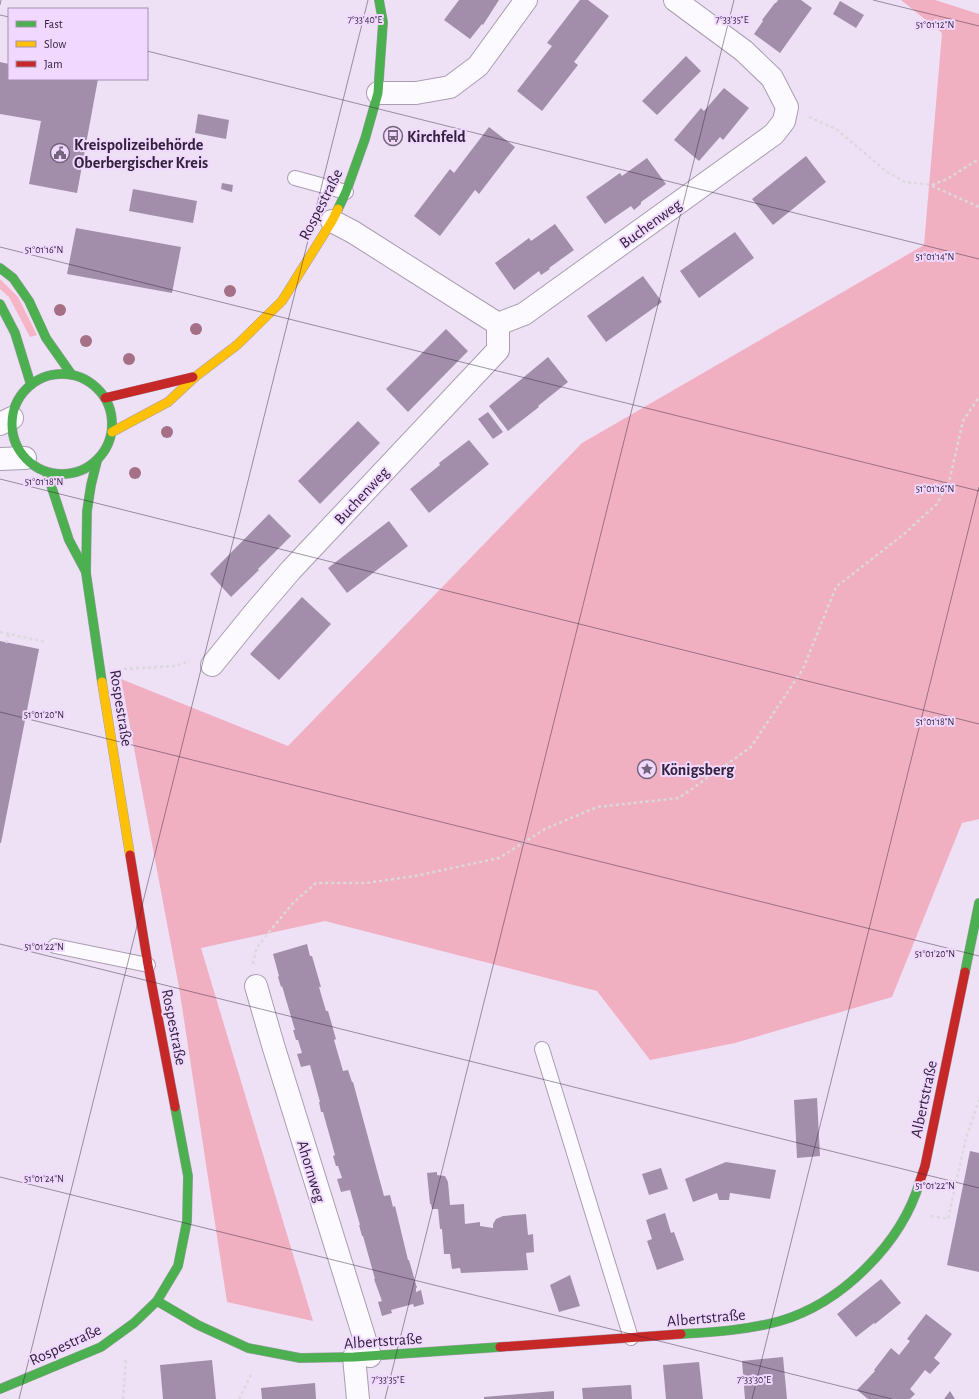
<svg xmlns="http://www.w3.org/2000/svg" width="979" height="1399" viewBox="0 0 979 1399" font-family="'Alegreya Sans',sans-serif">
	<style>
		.green { fill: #f6b5c6 }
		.forest { fill: #f1b0c1 }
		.building { fill: #a28eab }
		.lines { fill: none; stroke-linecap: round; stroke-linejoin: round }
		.lane-casing { stroke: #aa9db1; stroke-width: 16 }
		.street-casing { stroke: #aa9db1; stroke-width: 24 }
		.fast-casing { stroke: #aa9db1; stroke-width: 10 }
		.slow-casing { stroke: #aa9db1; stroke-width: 10 }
		.jam-casing { stroke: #aa9db1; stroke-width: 10 }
		.path { stroke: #dbd8de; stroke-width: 2.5; stroke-dasharray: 3 3; stroke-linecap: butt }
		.lane { stroke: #fcfafe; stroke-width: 14 }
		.street { stroke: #fcfafe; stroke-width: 22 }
		.fast { stroke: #4caf50; stroke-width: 9 }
		.slow { stroke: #ffc107; stroke-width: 9 }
		.jam { stroke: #c62828; stroke-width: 9 }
		.tree { fill: #a57085 }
		.ticks { fill: none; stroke: #32223b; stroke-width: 1; stroke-opacity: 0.45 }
		.labels { text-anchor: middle; stroke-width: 4; stroke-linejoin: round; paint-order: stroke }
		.poi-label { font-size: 16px; font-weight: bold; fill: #32223b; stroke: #f0d8ff; text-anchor: start }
		.street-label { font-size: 16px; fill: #32223b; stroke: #f0d8ff }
		.ticks-label { font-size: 10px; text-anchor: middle; fill: #32223b; stroke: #f0d8ff; stroke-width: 4; stroke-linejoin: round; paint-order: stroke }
	</style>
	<rect width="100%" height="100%" fill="#eee1f6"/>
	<!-- green -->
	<path class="green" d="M0,279L18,297L37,335L30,337L9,297L0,289Z"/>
	<!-- forest -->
	<path class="forest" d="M901,0H935L979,14V819L962,823L892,997L735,1043L650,1060L597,991L325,921L201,948L313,1321L227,1302L179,987L121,679L288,746L582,443L924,245L942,33Z"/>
	<!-- building -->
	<g class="building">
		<path d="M459,0H499L483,25L482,24L470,39L444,20Z"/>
		<path d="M580,0H588L609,16L574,62L578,65L542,111L517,91L552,46L547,43Z"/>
		<path d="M778,0H801L812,8L780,53L754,34L763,21L762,20L775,3H776Z"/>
		<path d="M840,1L864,15L856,28L833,14Z"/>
		<path d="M686,56L701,71L657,115L642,101Z"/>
		<path d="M0,62L9,64V79H98L77,193L29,184L41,121L0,114Z"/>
		<path d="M724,88L749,108L723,140L720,137L699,161L674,140L701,108L704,111Z"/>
		<path d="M198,114L229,120L226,139L195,133Z"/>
		<path d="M489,127L515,147L479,194L475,190L440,236L414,216L450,169L454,173Z"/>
		<path d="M806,156L826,182L773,225L752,199Z"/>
		<path d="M647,158L666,184L641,202V204L634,210L631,206L605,224L586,197L620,173L622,176Z"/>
		<path d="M222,183L233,185L232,192L221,189Z"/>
		<path d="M133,189L197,201L193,223L129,211Z"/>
		<path d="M555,224L574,250L549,268L550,269L541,275L539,271L514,290L495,263L529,238L531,241Z"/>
		<path d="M76,228L181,247L172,293L67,274Z"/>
		<path d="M735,232L754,258L699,298L680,271Z"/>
		<path d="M643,276L662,302L606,342L587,316Z"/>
		<path d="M446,329L468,351L408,412L386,389Z"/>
		<path d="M548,357L568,382L538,406L539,407L508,431L489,406Z"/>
		<path d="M488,412L503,432L493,439L478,419Z"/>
		<path d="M358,421L380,443L320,504L298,481Z"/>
		<path d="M469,440L489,464L429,513L410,489L440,465L439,463Z"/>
		<path d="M269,514L291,536L258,569L259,570L231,597L210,574Z"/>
		<path d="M389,521L408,546L347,593L328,568Z"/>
		<path d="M302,597L331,624L279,680L250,654Z"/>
		<path d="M0,641L39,649L1,843H0Z"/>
		<path d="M307,944L310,956H312L321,987H319L326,1011H328L336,1039L334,1040L343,1071L348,1070L352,1082H353L384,1196L390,1195L393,1207L395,1206L408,1260H409L417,1288H416V1292L421,1290L424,1304L414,1307L413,1304L391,1310L392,1313L382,1316L378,1302L382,1301L374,1279H375L363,1236H362L359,1225H360L350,1190L341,1192L337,1179L342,1178L338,1166H336L333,1156L335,1155L323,1112H321L319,1102H320L310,1065L301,1067L297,1054L302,1053L298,1040H296L293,1030H295L282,986L281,987L278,977L279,976L273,954Z"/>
		<path d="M817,1098L820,1156L797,1158L794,1100Z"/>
		<path d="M970,1151L979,1153V1272L947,1265Z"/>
		<path d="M726,1162L776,1170L770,1199L730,1193L729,1200H719L717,1193L693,1202L685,1179Z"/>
		<path d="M661,1168L668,1189L649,1195L642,1174Z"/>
		<path d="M437,1172V1175L445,1176L448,1182L450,1205L464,1204L465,1224L480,1222V1226L493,1228V1224L496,1219L503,1216L526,1214L528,1235L533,1234L534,1252L526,1253L528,1270L461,1273L460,1268L452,1269L450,1254H444L442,1229H440L438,1209H432L431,1204H430L427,1173Z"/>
		<path d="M665,1213L671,1233L674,1232L684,1260L657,1270L647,1241L652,1239L646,1220Z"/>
		<path d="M570,1275L580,1306L559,1312L550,1285Z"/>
		<path d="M881,1279L901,1303L875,1324L874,1323L856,1337L837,1314Z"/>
		<path d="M926,1314L952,1334L934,1358L940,1363L930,1374L925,1370L910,1389L915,1394L910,1399H868L857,1390L875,1371L874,1370L891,1348L899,1355L910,1341L907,1339Z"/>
		<path d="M783,1357L787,1399H745L742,1361Z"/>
		<path d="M212,1360L216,1399H163L160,1365Z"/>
		<path d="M699,1362L703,1399H666L663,1365Z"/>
		<path d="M315,1383L316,1399H262L261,1388Z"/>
		<path d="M631,1385L632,1399H583L582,1388Z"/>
		<path d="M554,1391V1399H484V1397Z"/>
		<path d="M950,1391L955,1399H944Z"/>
	</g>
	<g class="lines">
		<defs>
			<g id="lane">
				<path d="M295,178L346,192"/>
				<path d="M55,946L148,965"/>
				<path d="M542,1049L631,1338"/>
			</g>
			<g id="street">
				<path d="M378,93H416L450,87L478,66L526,0"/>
				<path d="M498,324L524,314L774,134L784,121L787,107L772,78L744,51L675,0"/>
				<path d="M0,424L12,418"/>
				<path d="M0,459L25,458"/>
				<path d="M212,665L255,612L291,570L498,350V324L353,232L332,221"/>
				<path d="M256,986L273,1045L370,1356"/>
				<path d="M354,1357L358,1399"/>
			</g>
			<g id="fast">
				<path d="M338,209L346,192L365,139L378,93L383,22L379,0"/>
				<path d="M0,268L13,278L29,301L46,338L72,375"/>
				<path d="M0,304L15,333L31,385"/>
				<circle cx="62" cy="424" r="50"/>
				<path d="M97,461L91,485L87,511L86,573L102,682"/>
				<path d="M47,473L69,540L86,572"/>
				<path d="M965,972L979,903"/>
				<path d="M157,1301L198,1325L248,1348L300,1358L354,1357L500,1347"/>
				<path d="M681,1334C715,1332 748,1330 780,1321C842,1303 902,1243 920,1181"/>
				<path d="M0,1389L101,1347L134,1323L157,1301L178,1266L187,1221L188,1176L175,1107"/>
			</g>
			<g id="slow">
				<path d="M112,432L168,402L195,377L237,345L282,301L332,221L338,209"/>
				<path d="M102,682L130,855"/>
			</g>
			<g id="jam">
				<path d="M105,398L193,377"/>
				<path d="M130,855L148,965L175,1107"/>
				<path d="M920,1181L925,1166L965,972"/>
				<path d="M500,1347L681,1334"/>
			</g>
		</defs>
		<!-- lane casing -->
		<use href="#lane" class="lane-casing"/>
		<!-- street casing -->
		<use href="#street" class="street-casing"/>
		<!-- fast casing -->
		<use href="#fast" class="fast-casing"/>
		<!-- slow casing -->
		<use href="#slow" class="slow-casing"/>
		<!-- jam casing -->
		<use href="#jam" class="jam-casing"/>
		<!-- path -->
		<g class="path">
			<path d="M809,117L836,129L887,172L905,182L932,185L947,179L979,159"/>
			<path d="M393,136L394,130"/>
			<path d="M932,186L979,207"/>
			<path d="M0,632L45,642"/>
			<path d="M6,643L9,634"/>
			<path d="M124,669L175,666L190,661"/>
			<path d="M253,964L256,949L265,937L293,903L316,883H366L415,876L499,858L545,829L597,807L679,798L751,747L803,669L836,587L904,534L937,504L949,482L963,421L979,397"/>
			<path d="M931,1216L948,1219L966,1138L979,1100"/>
			<path d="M123,1399L126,1358"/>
			<path d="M239,1399L252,1373"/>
		</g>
		<!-- lane -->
		<use href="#lane" class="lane"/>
		<!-- street -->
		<use href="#street" class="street"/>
		<!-- fast -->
		<use href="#fast" class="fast"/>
		<!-- slow -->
		<use href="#slow" class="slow"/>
		<!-- jam -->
		<use href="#jam" class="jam"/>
	</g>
	<!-- trees -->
	<g class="tree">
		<circle cx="230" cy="291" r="6"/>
		<circle cx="60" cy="310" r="6"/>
		<circle cx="196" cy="329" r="6"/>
		<circle cx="86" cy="341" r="6"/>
		<circle cx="129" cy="359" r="6"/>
		<circle cx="167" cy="432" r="6"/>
		<circle cx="135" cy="473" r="6"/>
	</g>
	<!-- ticks -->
	<path class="ticks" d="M873,0L979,26M0,5L1,0M0,15L9,17M147,51L979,259M0,247L979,491M0,479L979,724M0,712L979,956M0,944L979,1188M0,1177L892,1399M19,1399L368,0M385,1399L734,0M752,1399L979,487"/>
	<!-- icons -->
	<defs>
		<symbol id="bus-ring" viewBox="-11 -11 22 22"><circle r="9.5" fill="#f0d8ff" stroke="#74657c" stroke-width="1.5"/><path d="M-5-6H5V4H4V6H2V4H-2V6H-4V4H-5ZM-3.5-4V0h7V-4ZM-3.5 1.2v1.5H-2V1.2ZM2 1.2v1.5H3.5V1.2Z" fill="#74657c"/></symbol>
		<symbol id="civic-ring" viewBox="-11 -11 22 22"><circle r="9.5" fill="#f0d8ff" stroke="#74657c" stroke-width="1.5"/><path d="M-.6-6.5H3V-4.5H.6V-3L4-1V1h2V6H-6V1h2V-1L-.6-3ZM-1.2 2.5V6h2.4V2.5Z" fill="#74657c"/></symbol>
		<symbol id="sight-ring" viewBox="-11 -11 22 22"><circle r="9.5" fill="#f0d8ff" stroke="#74657c" stroke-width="1.5"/><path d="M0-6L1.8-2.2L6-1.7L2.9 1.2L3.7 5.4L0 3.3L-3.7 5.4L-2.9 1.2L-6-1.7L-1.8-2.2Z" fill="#74657c"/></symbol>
	</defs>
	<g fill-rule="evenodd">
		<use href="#bus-ring" x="382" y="125" width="22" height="22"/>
		<use href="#civic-ring" x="49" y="142" width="22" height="22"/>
		<use href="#sight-ring" x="636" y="758" width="22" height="22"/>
	</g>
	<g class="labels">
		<!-- poi labels -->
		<g class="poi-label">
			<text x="407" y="142">Kirchfeld</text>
			<text x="74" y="150">Kreispolizeibehörde<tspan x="74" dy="18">Oberbergischer Kreis</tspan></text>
			<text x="661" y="775">Königsberg</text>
		</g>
		<!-- street labels -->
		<g class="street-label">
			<text transform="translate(320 204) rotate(-63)" y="6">Rospestraße</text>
			<text transform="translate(650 223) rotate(-36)" y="6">Buchenweg</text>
			<text transform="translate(361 495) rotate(-47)" y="6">Buchenweg</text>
			<text transform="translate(122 708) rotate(81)" y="6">Rospestraße</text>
			<text transform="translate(175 1027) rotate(79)" y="6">Rospestraße</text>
			<text transform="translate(923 1099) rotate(-78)" y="6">Albertstraße</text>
			<text transform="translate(312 1171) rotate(73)" y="6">Ahornweg</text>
			<text transform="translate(706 1317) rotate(-5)" y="6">Albertstraße</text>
			<text transform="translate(383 1340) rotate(-4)" y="6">Albertstraße</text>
			<text transform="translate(65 1344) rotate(-25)" y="6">Rospestraße</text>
		</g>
	</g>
	<g class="ticks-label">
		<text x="365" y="23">7°33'40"E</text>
		<text x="732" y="23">7°33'35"E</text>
		<text x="935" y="28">51°01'12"N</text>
		<text x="44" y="253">51°01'16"N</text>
		<text x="935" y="260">51°01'14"N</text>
		<text x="44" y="485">51°01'18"N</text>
		<text x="935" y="492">51°01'16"N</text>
		<text x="44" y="718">51°01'20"N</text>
		<text x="935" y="725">51°01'18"N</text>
		<text x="44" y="950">51°01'22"N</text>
		<text x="935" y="957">51°01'20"N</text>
		<text x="44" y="1182">51°01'24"N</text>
		<text x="935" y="1189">51°01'22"N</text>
		<text x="388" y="1383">7°33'35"E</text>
		<text x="754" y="1383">7°33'30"E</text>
	</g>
	<!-- legend -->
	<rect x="8" y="8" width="140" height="72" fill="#f0d8ff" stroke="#a48fb1"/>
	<rect x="16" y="21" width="20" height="6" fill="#4caf50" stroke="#a48fb1"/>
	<text x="44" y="28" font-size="12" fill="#32223b">Fast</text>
	<rect x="16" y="41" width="20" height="6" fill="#ffc107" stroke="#a48fb1"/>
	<text x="44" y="48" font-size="12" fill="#32223b">Slow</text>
	<rect x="16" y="61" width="20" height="6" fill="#c62828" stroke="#a48fb1"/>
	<text x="44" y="68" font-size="12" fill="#32223b">Jam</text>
</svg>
